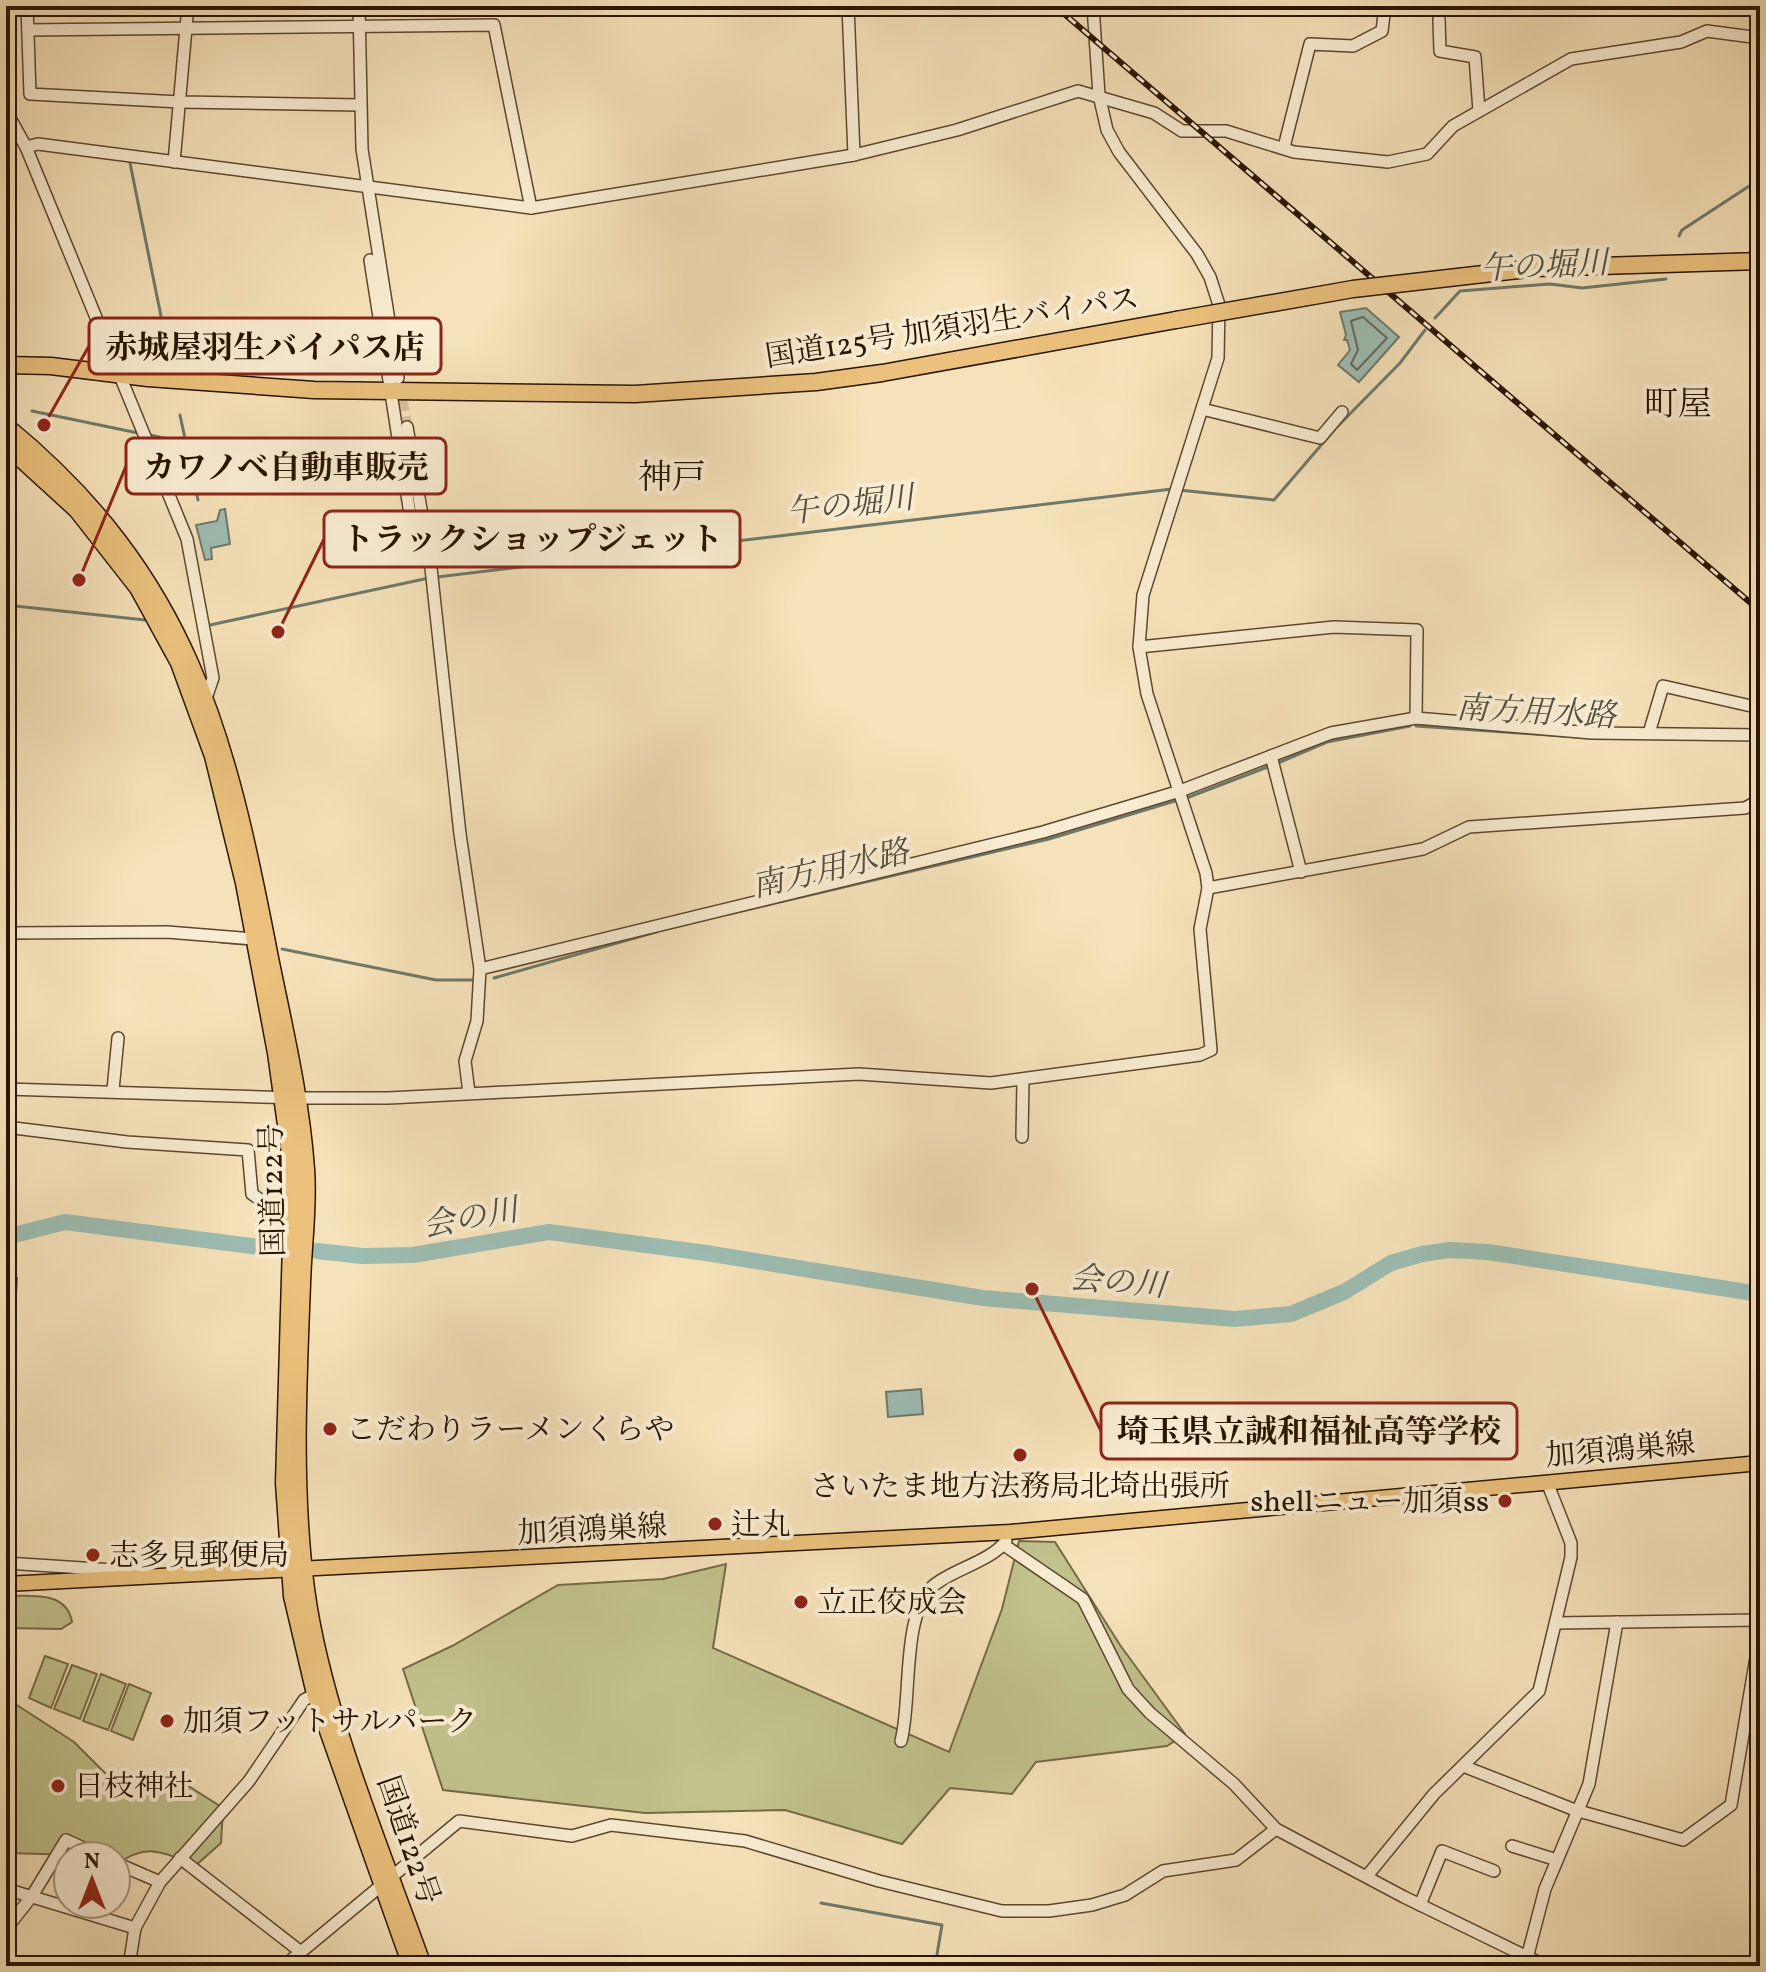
<svg xmlns="http://www.w3.org/2000/svg" width="1766" height="1972" viewBox="0 0 1766 1972" font-family="Vollkorn,'Noto Serif JP',serif">
	<style>
		.green { fill: #c1c28c; stroke: #756b46; stroke-width: 2 }
		.water { fill: #9dbdb3; stroke: #6f796b; stroke-width: 2 }
		.lines { fill: none; stroke-linecap: round; stroke-linejoin: round }
		.shore { stroke: #63685a; stroke-width: 2 }
		.stream { stroke: #6f796b; stroke-width: 3 }
		.river { stroke: #9dbdb3; stroke-width: 16 }
		.minor-tunnel { stroke: #d7c39e; stroke-width: 11; stroke-dasharray: 11 5.5; stroke-linecap: butt }
		.minor-casing { stroke: #5c482e; stroke-width: 14 }
		.major-casing { stroke: #291400; stroke-width: 17 }
		.highway-casing { stroke: #291400; stroke-width: 19 }
		.minor { stroke: #f9ecd2; stroke-width: 11 }
		.major { stroke: #ebc17d; stroke-width: 14 }
		.highway { stroke: #ebc17d; stroke-width: 16 }
		.rail-casing { stroke: #291400; stroke-width: 6 }
		.rail { stroke: #f9ecd2; stroke-width: 3; stroke-dasharray: 9; stroke-linecap: butt }
		.highway-bridge-casing { stroke: #291400; stroke-width: 19; stroke-linecap: butt }
		.highway-bridge { stroke: #ebc17d; stroke-width: 16 }
		.poi-dot { fill: #8f2418; stroke: #f9ecd2; stroke-width: 3 }
		.labels { text-anchor: middle; stroke-width: 8; stroke-linejoin: round; paint-order: stroke }
		.street-label { font-size: 30px; fill: #291400; stroke: #f9ecd2 }
		.poi-label { font-size: 30px; fill: #291400; stroke: #f9ecd2; text-anchor: start }
		.water-label { font-size: 32px; font-style: italic; fill: #524f3f; stroke: #f9ecd2 }
		.quarter-label { font-size: 34px; fill: #291400; stroke: #f9ecd2 }
		.leader { fill: none; stroke: #8f2418; stroke-width: 3 }
		.callout-dot { fill: #8f2418; stroke: #f9ecd2; stroke-width: 3 }
		.callout { fill: #f9ecd2; stroke: #8f2418; stroke-width: 3 }
		.callout-label { font-size: 32px; text-anchor: middle; font-weight: bold; fill: #291400 }
	</style>
	<rect width="100%" height="100%" fill="#f6e2ba"/>
	<filter id="stains"><feTurbulence type="fractalNoise" baseFrequency=".0025" numOctaves="4"/><feColorMatrix values="0 0 0 0 .2 0 0 0 0 .09 0 0 0 0 .02 0 0 0 .5 -.17"/></filter>
	<radialGradient id="worn" r=".72"><stop offset=".6" stop-color="#630" stop-opacity="0"/><stop offset="1" stop-color="#630" stop-opacity=".3"/></radialGradient>
	<!-- green -->
	<g class="green">
		<path d="M6,1275L7,1278H17L7,1447Z"/>
		<path d="M1019,1541L1055,1542L1120,1645L1185,1734L1167,1746L1036,1762L1012,1794L950,1788L902,1844L785,1810L645,1813L443,1790L403,1669L452,1646L558,1585L663,1579L726,1564L713,1648L949,1752L1002,1609Z"/>
		<path d="M7,1596C32,1596 67,1591 72,1622L61,1629L6,1628Z"/>
		<path d="M45,1656L68,1664L51,1708L29,1698Z"/>
		<path d="M72,1665L97,1674L80,1719L54,1709Z"/>
		<path d="M101,1674L126,1684L108,1730L83,1721Z"/>
		<path d="M129,1684L151,1693L133,1740L111,1731Z"/>
		<path d="M6,1698L74,1742L113,1781L171,1775L223,1808L221,1843L195,1866C163,1852 147,1842 116,1865V1856L6,1853Z"/>
	</g>
	<!-- water -->
	<g class="water">
		<path d="M1366,308L1399,337L1359,382L1338,365L1350,350L1347,340H1344L1346,335L1340,312Z"/>
		<path d="M225,509L230,544L211,548L212,559L205,560L196,525L217,521L220,510Z"/>
		<path d="M921,1389L923,1414L888,1417L886,1392Z"/>
	</g>
	<g class="lines">
		<!-- shore -->
		<path class="shore" d="M1363,317L1387,338L1357,370L1351,364L1358,350L1351,321Z"/>
		<!-- stream -->
		<g class="stream">
			<path d="M130,163L164,331"/>
			<path d="M1679,236L1682,230L1760,179"/>
			<path d="M1435,318L1460,291L1550,284L1582,288L1666,279"/>
			<path d="M170,363L171,367"/>
			<path d="M32,411L138,433"/>
			<path d="M180,415L198,500"/>
			<path d="M150,435L186,443"/>
			<path d="M1179,490L1274,500L1335,429L1400,363L1425,330"/>
			<path d="M437,577L1172,489"/>
			<path d="M6,605L145,620"/>
			<path d="M210,625L429,578"/>
			<path d="M1416,726L1592,738"/>
			<path d="M1278,763L1327,742L1410,726"/>
			<path d="M1189,797L1270,766"/>
			<path d="M729,914L1049,839L1175,801"/>
			<path d="M6,939L26,938"/>
			<path d="M221,942L243,944"/>
			<path d="M282,949L436,980H474"/>
			<path d="M494,978L656,932"/>
			<path d="M821,1903L942,1925L935,1966"/>
		</g>
		<!-- river -->
		<g class="river">
			<path d="M6,1237L65,1222L282,1250"/>
			<path d="M317,1251L362,1256L413,1255L549,1232L706,1253L983,1298L1235,1319L1291,1314L1344,1292L1391,1263L1422,1254L1450,1250L1488,1252L1760,1294"/>
		</g>
		<!-- minor-tunnel -->
		<path class="minor-tunnel" d="M399,384L407,427"/>
		<defs>
			<g id="minor">
				<path d="M27,6L30,94L180,102L360,105"/>
				<path d="M359,6L362,149L398,378"/>
				<path d="M848,6L854,155"/>
				<path d="M1439,19L1440,51L1475,57L1479,111"/>
				<path d="M28,30L494,25L531,208"/>
				<path d="M6,111L26,147L187,539L213,678L205,701"/>
				<path d="M26,147L38,144L531,208L854,155L957,130L1078,91L1154,113L1182,131H1226L1294,152L1388,162L1427,154L1453,126L1571,59L1681,42L1707,31L1760,38"/>
				<path d="M1284,147L1310,44L1353,46L1382,31L1385,6"/>
				<path d="M174,162L188,6"/>
				<path d="M370,260L410,514L409,544L416,551L428,554"/>
				<path d="M1202,409L1320,438L1342,412"/>
				<path d="M407,427L431,568L460,834L480,969L477,1021L465,1061L469,1093"/>
				<path d="M1139,647L1334,627L1417,630L1416,718"/>
				<path d="M1649,733L1663,686L1760,708"/>
				<path d="M1271,756L1301,872"/>
				<path d="M1208,888L1423,849L1469,827L1745,808L1760,800"/>
				<path d="M6,933L167,932L254,939"/>
				<path d="M480,969L1043,832L1180,791L1331,733L1416,718L1592,733L1760,735"/>
				<path d="M6,1089L297,1098H389L859,1074L991,1083L1200,1055L1211,1050L1200,929L1208,888L1206,873L1147,694L1139,647L1143,595L1218,358L1219,305L1210,277L1197,254L1119,152L1107,130L1099,95L1093,6"/>
				<path d="M113,1090L118,1038"/>
				<path d="M6,1127L127,1142L248,1150L252,1194L290,1220"/>
				<path d="M1022,1137L1023,1080"/>
				<path d="M1004,1545L1083,1599L1128,1689L1150,1713L1234,1784L1276,1829L1404,1897L1546,1966"/>
				<path d="M6,1563L144,1572"/>
				<path d="M1758,1621L1760,1530"/>
				<path d="M1556,1623L1760,1620"/>
				<path d="M901,1741C912,1701 901,1615 933,1586C953,1569 990,1562 1006,1541"/>
				<path d="M1463,1766L1575,1810L1683,1840L1731,1805L1760,1634"/>
				<path d="M1512,1846L1557,1860"/>
				<path d="M180,1858L301,1952"/>
				<path d="M116,1863L160,1882"/>
				<path d="M1367,1876L1434,1794L1539,1691L1571,1557V1543L1547,1482"/>
				<path d="M6,1889L135,1928"/>
				<path d="M1420,1905L1442,1851L1494,1871"/>
				<path d="M6,1929L32,1896L66,1840L101,1856"/>
				<path d="M1527,1958L1545,1889L1589,1784L1617,1622"/>
				<path d="M129,1966L135,1928L160,1882L249,1781L304,1700L315,1694"/>
				<path d="M284,1966L459,1821L572,1836L611,1825L745,1841L879,1881L1002,1911H1049L1092,1905L1125,1895L1163,1871L1236,1860L1276,1829"/>
			</g>
			<path id="major" d="M6,1584L1010,1532L1760,1463"/>
			<g id="highway">
				<path d="M1536,268L1760,261"/>
				<path d="M6,365L51,366L148,378L314,390L635,394L816,382L882,373L1176,320"/>
				<path d="M6,426C190,577 227,735 270,958C284,1027 301,1098 306,1169C309,1207 303,1246 302,1284C298,1385 293,1488 306,1589C322,1710 382,1850 423,1966"/>
				<path d="M6,445L77,510L138,588L179,663L213,756L244,883L276,1053L293,1175L284,1483L292,1596L315,1694L408,1957"/>
			</g>
		</defs>
		<!-- minor casing -->
		<use href="#minor" class="minor-casing"/>
		<!-- major casing -->
		<use href="#major" class="major-casing"/>
		<!-- highway casing -->
		<use href="#highway" class="highway-casing"/>
		<!-- minor -->
		<use href="#minor" class="minor"/>
		<!-- major -->
		<use href="#major" class="major"/>
		<!-- highway -->
		<use href="#highway" class="highway"/>
		<defs>
			<path id="rail" d="M1055,6L1760,611"/>
		</defs>
		<!-- rail casing -->
		<use href="#rail" class="rail-casing"/>
		<!-- rail -->
		<use href="#rail" class="rail"/>
		<defs>
			<path id="highway-bridge" d="M1176,320L1353,289L1536,268"/>
		</defs>
		<!-- highway-bridge casing -->
		<use href="#highway-bridge" class="highway-bridge-casing"/>
		<!-- highway-bridge -->
		<use href="#highway-bridge" class="highway-bridge"/>
	</g>
	<!-- markers -->
	<g class="poi-dot">
		<circle cx="330" cy="1429" r="8"/>
		<circle cx="1020" cy="1455" r="8"/>
		<circle cx="1505" cy="1501" r="8"/>
		<circle cx="715" cy="1524" r="8"/>
		<circle cx="93" cy="1555" r="8"/>
		<circle cx="801" cy="1602" r="8"/>
		<circle cx="167" cy="1721" r="8"/>
		<circle cx="58" cy="1786" r="8"/>
	</g>
	<g class="labels">
		<!-- street labels -->
		<g class="street-label">
			<text transform="translate(952 327) rotate(-9)" y="10">国道125号 加須羽生バイパス</text>
			<text transform="translate(272 1190) rotate(-91)" y="10">国道122号</text>
			<text transform="translate(1620 1449) rotate(-5)" y="10">加須鴻巣線</text>
			<text transform="translate(592 1529) rotate(-3)" y="10">加須鴻巣線</text>
			<text transform="translate(409 1840) rotate(71)" y="10">国道122号</text>
		</g>
		<!-- poi labels -->
		<g class="poi-label">
			<text x="346" y="1439">こだわりラーメンくらや</text>
			<text x="1020" y="1496" text-anchor="middle">さいたま地方法務局北埼出張所</text>
			<text x="1489" y="1511" text-anchor="end">shellニュー加須ss</text>
			<text x="731" y="1534">辻丸</text>
			<text x="109" y="1565">志多見郵便局</text>
			<text x="817" y="1612">立正佼成会</text>
			<text x="183" y="1731">加須フットサルパーク</text>
			<text x="74" y="1796">日枝神社</text>
		</g>
		<!-- water labels -->
		<g class="water-label">
			<text transform="translate(1544 265) rotate(-3)" y="11">午の堀川</text>
			<text transform="translate(850 504) rotate(-7)" y="11">午の堀川</text>
			<text transform="translate(1536 711) rotate(3)" y="11">南方用水路</text>
			<text transform="translate(830 868) rotate(-13)" y="11">南方用水路</text>
			<text transform="translate(470 1217) rotate(-10)" y="11">会の川</text>
			<text transform="translate(1118 1281) rotate(5)" y="11">会の川</text>
		</g>
		<!-- quarter labels -->
		<g class="quarter-label">
			<text x="1678" y="415">町屋</text>
			<text x="672" y="488">神戸</text>
		</g>
	</g>
	<!-- callouts -->
	<path class="leader" d="M44 425L89 346M79 580L126 466M278 632L324 539M1032 1289L1101 1431"/>
	<g class="callout-dot">
		<circle cx="44" cy="425" r="8"/>
		<circle cx="79" cy="580" r="8"/>
		<circle cx="278" cy="632" r="8"/>
		<circle cx="1032" cy="1289" r="8"/>
	</g>
	<g class="callout">
		<rect x="89" y="318" width="352" height="56" rx="8"/>
		<rect x="126" y="438" width="320" height="56" rx="8"/>
		<rect x="324" y="511" width="416" height="56" rx="8"/>
		<rect x="1101" y="1403" width="416" height="56" rx="8"/>
	</g>
	<g class="callout-label">
		<text x="265" y="358">赤城屋羽生バイパス店</text>
		<text x="286" y="478">カワノベ自動車販売</text>
		<text x="532" y="550">トラックショップジェット</text>
		<text x="1309" y="1442">埼玉県立誠和福祉高等学校</text>
	</g>
	<!-- margin -->
	<rect width="1766" height="1972" fill="none" stroke="#f6e2ba" stroke-width="32"/>
	<rect x="8" y="8" width="1750" height="1956" fill="none" stroke="#291400" stroke-width="4"/>
	<rect x="16" y="16" width="1734" height="1940" fill="none" stroke="#291400" stroke-width="2"/>
	<!-- north arrow -->
	<g transform="translate(92 1880)"><circle r="38" fill="#f9ecd2" stroke="#a6967e" stroke-width="2"/>
	<path d="M0-6L14 30L0 20L-14 30Z" fill="#8f2418"/>
	<text y="-12" font-size="22" font-weight="bold" text-anchor="middle" fill="#291400">N</text>
	</g>
	<rect width="100%" height="100%" filter="url(#stains)"/>
	<rect width="100%" height="100%" fill="url(#worn)"/>
</svg>
